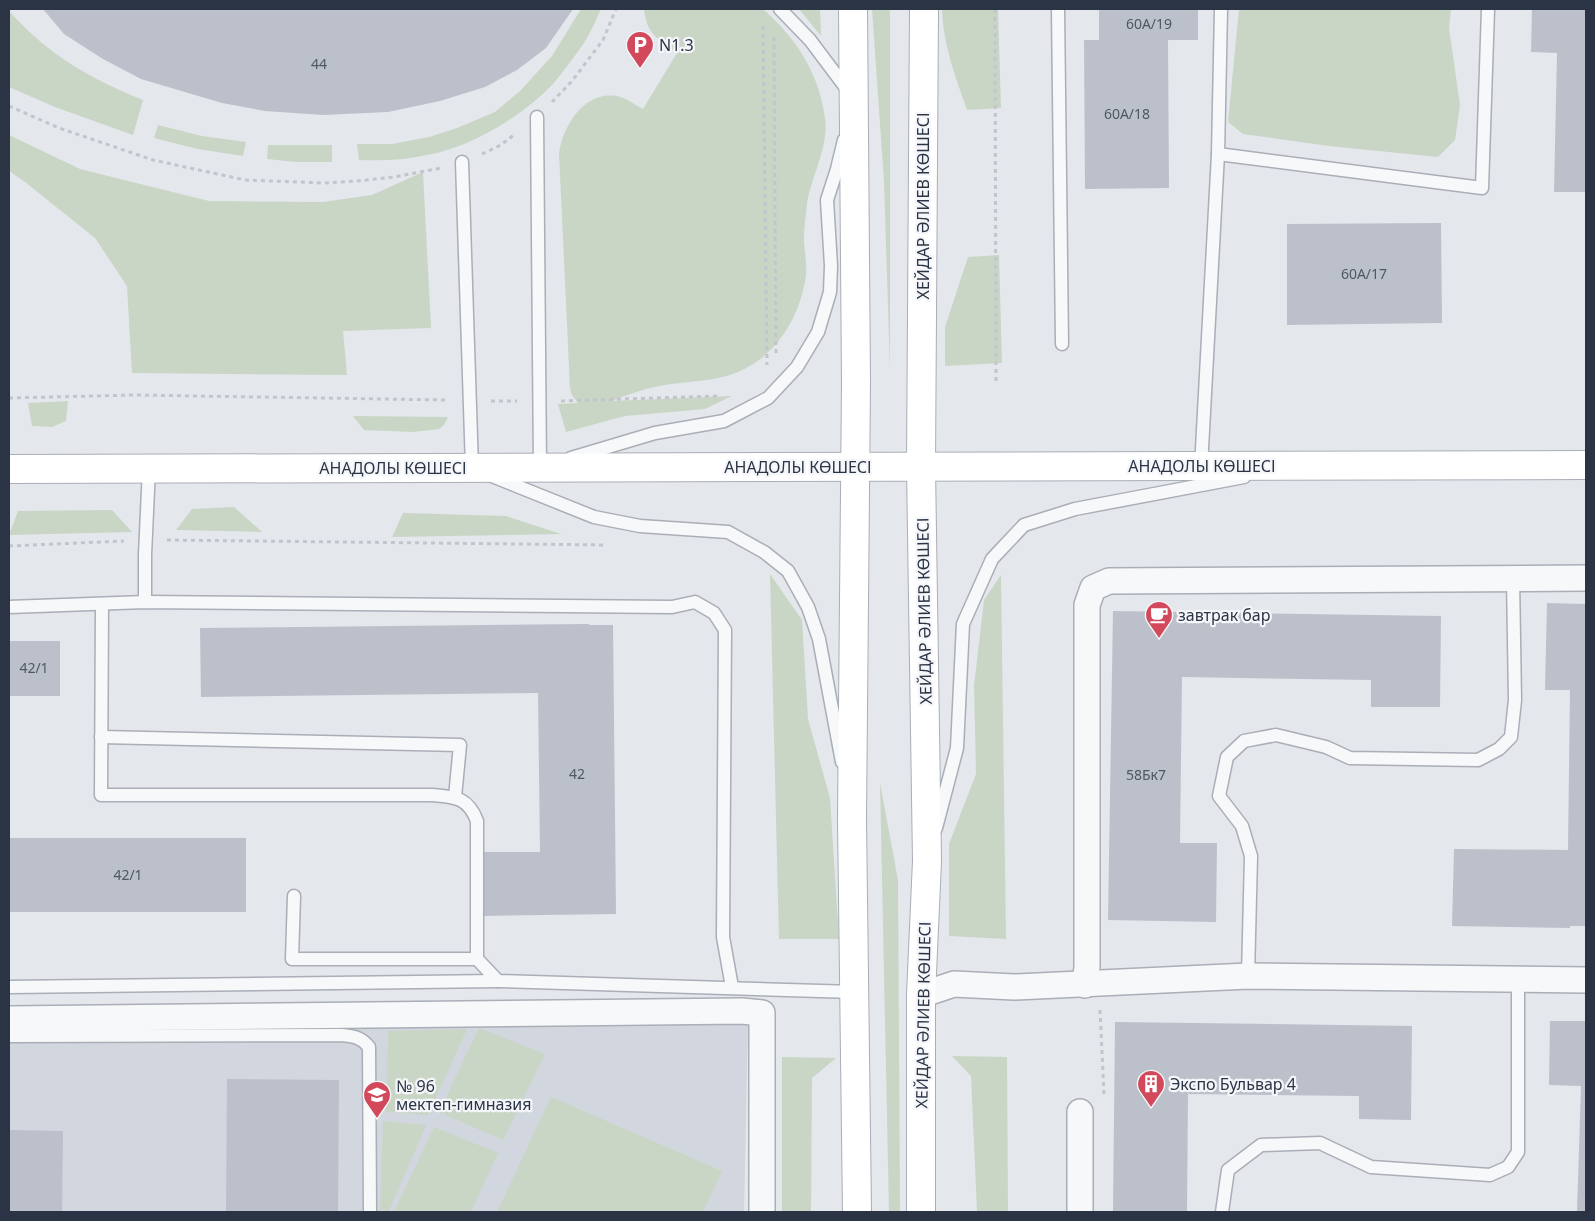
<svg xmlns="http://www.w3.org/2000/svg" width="1595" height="1221" viewBox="0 0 1595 1221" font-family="'Noto Sans',sans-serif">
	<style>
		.built { fill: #d2d6de }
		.green { fill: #c9d6c5 }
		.building { fill: #bbc0ca }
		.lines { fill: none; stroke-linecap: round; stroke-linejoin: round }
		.lane-casing { stroke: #a9aeb7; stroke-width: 15 }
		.street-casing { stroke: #a9aeb7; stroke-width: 28 }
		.secondary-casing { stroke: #a9aeb7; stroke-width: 30 }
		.path { stroke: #c2c5cb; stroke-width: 3; stroke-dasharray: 4 4; stroke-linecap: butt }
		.lane { stroke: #f7f8fa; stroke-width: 12 }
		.street { stroke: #f7f8fa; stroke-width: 25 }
		.secondary { stroke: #fff; stroke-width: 28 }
		.labels { text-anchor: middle; stroke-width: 4.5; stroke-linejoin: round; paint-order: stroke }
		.number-label { font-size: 14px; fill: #4f5766 }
		.poi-label { font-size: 16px; fill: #2b3445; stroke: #f4f6f9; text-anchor: start }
		.street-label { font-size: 16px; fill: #2b3445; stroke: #f4f6f9 }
	</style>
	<rect width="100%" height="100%" fill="#e4e7ec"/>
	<!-- built -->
	<path class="built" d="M748,1018L744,1212H9V1025Z"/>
	<!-- green -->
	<g class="green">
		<path d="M581,9H601C596,20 591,32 584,43C574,57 563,72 552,85C523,116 469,148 427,155C404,160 382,161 359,160L357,144H392L429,137L457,128L495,112L521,90L552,56Z"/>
		<path d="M644,9H763C796,38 819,73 825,118C829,146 812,175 807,203C806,214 804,226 804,237C804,249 807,262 806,275C802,306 787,337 763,357C729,384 699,379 659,386C644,389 626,395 612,401L732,396L705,409L625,416L566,432L558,404L578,403L572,395L570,388L559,153C563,126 584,91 616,96C626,97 635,105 643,109L677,53C658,38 647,36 644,9Z"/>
		<path d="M799,9H820L821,36Z"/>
		<path d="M872,9H890V369L884,181Z"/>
		<path d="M942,9H998L1001,108L967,110C955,76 943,44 942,9Z"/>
		<path d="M1239,9H1451L1449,28L1460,105L1455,140L1438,157L1329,146L1243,134L1228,122Z"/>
		<path d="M9,11C50,56 87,77 143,100L133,135L55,107L9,87Z"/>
		<path d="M158,125L202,136L246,142L243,156L198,149L154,138Z"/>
		<path d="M9,135L80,169L209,201L323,202L372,195L423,172L431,328L343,331L347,375L132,373L127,286L95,238L25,182L9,171Z"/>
		<path d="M268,145H332V162H296L267,159Z"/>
		<path d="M999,255L1002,363L945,366V327L968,257Z"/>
		<path d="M68,401L66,421L52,427L32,426L28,403Z"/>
		<path d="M353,416L448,417L444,425L439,429L413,432L364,430Z"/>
		<path d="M234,507L262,532L176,530L192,509Z"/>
		<path d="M112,510L132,532L9,535L18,511Z"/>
		<path d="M403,513L506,516L561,534L392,537Z"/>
		<path d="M770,574L802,620L808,719L830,798L839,939H779Z"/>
		<path d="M1001,575L1006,939L949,936V844L976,774L974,686L984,600Z"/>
		<path d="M880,783L898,880L900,1212H889Z"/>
		<path d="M479,1028L545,1054L503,1140L439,1112Z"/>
		<path d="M467,1029L428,1115L386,1112L388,1031Z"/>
		<path d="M952,1056L1007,1057L1008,1212H977L971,1076Z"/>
		<path d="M782,1057L836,1058L812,1078L811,1212H782Z"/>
		<path d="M551,1097L722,1171L703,1212H497Z"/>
		<path d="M383,1121L426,1125L389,1211L380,1210Z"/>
		<path d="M434,1127L498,1153L471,1212H394Z"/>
	</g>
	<!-- building -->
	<g class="building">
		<path d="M43,9H573L546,48L517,70L485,87L440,101L388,112L323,115L265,111L222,103L141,79L103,59L64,34Z"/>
		<path d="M1099,9H1198V40H1168L1169,188L1085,189L1084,40H1099Z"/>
		<path d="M1532,9H1586V192H1554L1557,53L1531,52Z"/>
		<path d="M1441,223L1442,323L1287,325V224Z"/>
		<path d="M1547,603L1586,604V926H1570V928L1452,926L1454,849L1568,850L1570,690H1545Z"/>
		<path d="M1113,611L1441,616L1440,707H1371V680L1182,677L1180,843H1217L1216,922L1108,920Z"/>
		<path d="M589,624V625H613L616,914L482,916V852H540L538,693L201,697L200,628Z"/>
		<rect x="9" y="641" width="51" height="55"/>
		<rect x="9" y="838" width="237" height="74"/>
		<path d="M1550,1021H1586V1212H1577L1581,1086L1549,1085Z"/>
		<path d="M1115,1022L1412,1026L1411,1120L1359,1119V1096L1188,1094L1187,1212H1113Z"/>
		<path d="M227,1079L339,1080L338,1212H226Z"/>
		<path d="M9,1130L63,1131L62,1212H9Z"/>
	</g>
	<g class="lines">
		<defs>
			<g id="lane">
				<path d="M780,9L810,40L849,92"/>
				<path d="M1058,9L1062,344"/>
				<path d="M537,117L540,468"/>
				<path d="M1218,154L1482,188L1488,9"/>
				<path d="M462,162L472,468L594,517L640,526L728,532L764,552L788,571L808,607L819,639L842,762"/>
				<path d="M571,458L655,433L724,421L768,398L797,367L818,332L830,292L831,266L827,200L837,169L844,140"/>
				<path d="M1201,467L1218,154L1221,9"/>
				<path d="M145,602V555L149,468"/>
				<path d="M102,604L101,795H432C455,797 468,797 477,821V959L498,981L854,992"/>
				<path d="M9,607L145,602L672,607L695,602L714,613L725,630L723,937L732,987"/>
				<path d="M101,737L460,745L455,797"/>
				<path d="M936,828L957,748L963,624L992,559L1024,525L1075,509L1244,477"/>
				<path d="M294,896L292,959H477"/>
				<path d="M1248,976L1251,856L1242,826L1219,796L1227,757L1244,741L1276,735L1326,747L1350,758L1478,760L1499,749L1511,737L1515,700L1513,579"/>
				<path d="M9,987L498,981"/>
				<path d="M9,1036L341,1035C353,1036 361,1037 369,1047L370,1212"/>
				<path d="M1222,1212L1228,1170L1261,1145L1320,1143L1371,1167L1490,1175L1508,1167L1518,1152V980"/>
			</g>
			<g id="street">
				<path d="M1085,985L1087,967V605L1093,588L1109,581L1586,578"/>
				<path d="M921,995L954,984L1014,987L1248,976L1586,980"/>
				<path d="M9,1019L742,1011L762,1013V1212"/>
				<path d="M1080,1112V1212"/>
			</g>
			<g id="secondary">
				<path d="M853,9L856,383L852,819L857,1212"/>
				<path d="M9,469L1586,465"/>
				<path d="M921,1212V995L927,861L921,467L924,9"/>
			</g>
		</defs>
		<!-- lane casing -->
		<use href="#lane" class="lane-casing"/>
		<!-- street casing -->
		<use href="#street" class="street-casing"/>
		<!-- secondary casing -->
		<use href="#secondary" class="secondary-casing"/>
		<!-- path -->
		<g class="path">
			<path d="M995,9L996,381"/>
			<path d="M763,26L767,365"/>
			<path d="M774,37L776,356"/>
			<path d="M552,102L572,81L603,40L616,9"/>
			<path d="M9,106L59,128L153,160L245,180L324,183L357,181L394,177L441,168"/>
			<path d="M482,154L501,145L515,134"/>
			<path d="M9,398L134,395L447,400"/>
			<path d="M491,401H517"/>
			<path d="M561,401L720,396"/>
			<path d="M167,540L606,545"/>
			<path d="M9,546L124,541"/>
			<path d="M1100,1010L1104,1094"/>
		</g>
		<!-- lane -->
		<use href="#lane" class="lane"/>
		<!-- street -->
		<use href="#street" class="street"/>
		<!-- secondary -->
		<use href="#secondary" class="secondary"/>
	</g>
	<!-- icons -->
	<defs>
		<symbol id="parking-pin" viewBox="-11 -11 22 30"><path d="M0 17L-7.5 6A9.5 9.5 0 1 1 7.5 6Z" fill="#d1495b" stroke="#f4f6f9"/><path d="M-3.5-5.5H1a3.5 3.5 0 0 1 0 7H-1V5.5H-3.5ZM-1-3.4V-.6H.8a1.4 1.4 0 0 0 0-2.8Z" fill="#fff"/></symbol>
		<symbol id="cafe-pin" viewBox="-11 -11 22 30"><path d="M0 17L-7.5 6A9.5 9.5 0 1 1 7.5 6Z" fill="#d1495b" stroke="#f4f6f9"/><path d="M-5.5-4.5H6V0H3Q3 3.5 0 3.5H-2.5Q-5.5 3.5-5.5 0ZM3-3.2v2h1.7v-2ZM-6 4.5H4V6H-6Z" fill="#fff"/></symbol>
		<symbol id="building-pin" viewBox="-11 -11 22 30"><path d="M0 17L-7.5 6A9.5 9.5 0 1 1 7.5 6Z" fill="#d1495b" stroke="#f4f6f9"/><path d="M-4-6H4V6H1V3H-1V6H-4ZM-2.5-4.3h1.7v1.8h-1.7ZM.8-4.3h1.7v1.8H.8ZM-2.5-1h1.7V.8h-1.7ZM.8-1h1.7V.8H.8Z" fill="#fff"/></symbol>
		<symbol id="school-pin" viewBox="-11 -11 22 30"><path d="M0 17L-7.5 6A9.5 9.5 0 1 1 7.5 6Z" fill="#d1495b" stroke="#f4f6f9"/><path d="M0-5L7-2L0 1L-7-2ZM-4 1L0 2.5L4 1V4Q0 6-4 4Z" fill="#fff"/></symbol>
	</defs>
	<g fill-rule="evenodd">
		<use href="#parking-pin" x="624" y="29" width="32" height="43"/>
		<use href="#cafe-pin" x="1143" y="599" width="32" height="43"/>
		<use href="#building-pin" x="1135" y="1068" width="32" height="43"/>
		<use href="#school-pin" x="361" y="1079" width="32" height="43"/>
	</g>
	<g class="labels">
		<!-- number labels -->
		<g class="number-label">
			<text x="1149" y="29">60А/19</text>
			<text x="319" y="69">44</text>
			<text x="1127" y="119">60А/18</text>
			<text x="1364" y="279">60А/17</text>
			<text x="34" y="673">42/1</text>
			<text x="577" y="779">42</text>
			<text x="1146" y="780">58Бк7</text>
			<text x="128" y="880">42/1</text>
		</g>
		<!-- poi labels -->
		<g class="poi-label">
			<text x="659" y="51">N1.3</text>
			<text x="1178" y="621">завтрак бар</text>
			<text x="1170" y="1090">Экспо Бульвар 4</text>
			<text x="396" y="1092">№ 96<tspan x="396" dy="18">мектеп-гимназия</tspan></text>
		</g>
		<!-- street labels -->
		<g class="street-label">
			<text transform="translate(923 206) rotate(-90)" y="6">ХЕЙДАР ӘЛИЕВ КӨШЕСІ</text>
			<text x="1202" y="472">АНАДОЛЫ КӨШЕСІ</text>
			<text x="798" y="473">АНАДОЛЫ КӨШЕСІ</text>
			<text x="393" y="474">АНАДОЛЫ КӨШЕСІ</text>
			<text transform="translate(924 611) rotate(-91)" y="6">ХЕЙДАР ӘЛИЕВ КӨШЕСІ</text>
			<text transform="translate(923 1015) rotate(-89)" y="6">ХЕЙДАР ӘЛИЕВ КӨШЕСІ</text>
		</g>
	</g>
	<!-- border -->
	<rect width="1595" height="1221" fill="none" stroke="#2b3445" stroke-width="20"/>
</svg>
